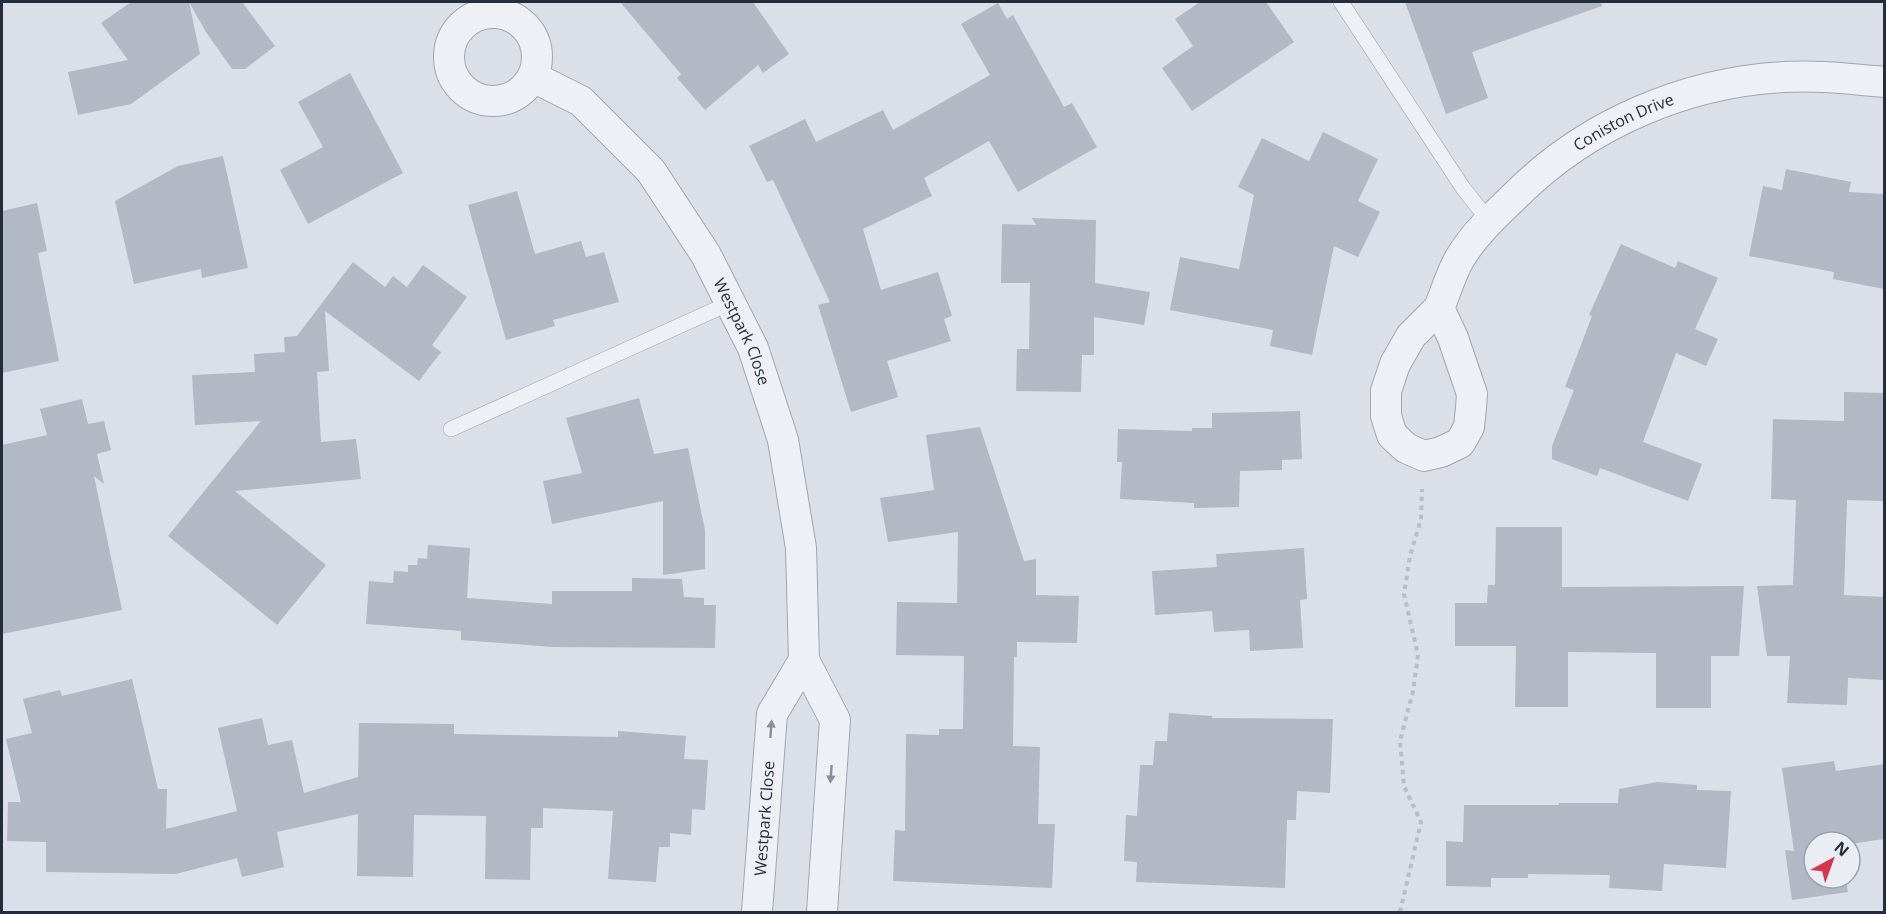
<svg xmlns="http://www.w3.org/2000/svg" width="1886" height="914" viewBox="0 0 1886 914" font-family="'Open Sans',sans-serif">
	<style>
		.building { fill: #b2b8c4 }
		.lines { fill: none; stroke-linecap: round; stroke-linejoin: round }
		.service-casing { stroke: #a0a6b1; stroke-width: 16 }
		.minor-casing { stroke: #a0a6b1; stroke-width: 32 }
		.path { stroke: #b9bdc5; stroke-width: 4; stroke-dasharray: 4.5 4.5; stroke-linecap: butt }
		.service { stroke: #eef0f5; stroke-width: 15 }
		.minor { stroke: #eef0f5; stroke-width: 30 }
		.oneway { fill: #898e99 }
		.labels { text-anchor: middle; stroke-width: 4.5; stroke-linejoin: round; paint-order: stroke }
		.street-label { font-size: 16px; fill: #242d3d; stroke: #eaeef4 }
	</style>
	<rect width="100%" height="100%" fill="#dbdfe7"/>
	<!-- building -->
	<g class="building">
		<path d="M131,2H189L200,54L131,104L78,115L68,72L128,60L101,23Z"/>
		<path d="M189,2H242L275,46L245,69H232L206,32Z"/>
		<path d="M620,2H753L789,54L763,73L758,65L705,110L677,78L681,74Z"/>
		<path d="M1200,2H1266L1294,42L1192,111L1162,68L1193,46L1175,19Z"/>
		<path d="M1405,2H1601L1602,6L1472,52L1488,98L1446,114Z"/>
		<path d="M998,3L1007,19L1013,15L1064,107L1072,103L1097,147L1018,192L989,141L924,178L932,196L863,229L881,290L938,272L952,316L944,319L951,341L887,361L898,397L851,412L818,305L830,302L773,180L767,182L749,146L805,119L816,142L883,110L893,130L990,75L961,24Z"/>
		<path d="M350,73L403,173L308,224L280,170L323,147L298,102Z"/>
		<path d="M1323,132L1378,159L1358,201L1380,212L1358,257L1334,246L1312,355L1270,346L1273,330L1170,310L1180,257L1239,269L1254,195L1238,187L1262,138L1309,161Z"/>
		<path d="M223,156L248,268L202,278L201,269L134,284L115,201L178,166Z"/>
		<path d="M1786,169L1851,182L1849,192L1884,194V289L1833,279L1834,272L1749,256L1763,186L1782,190Z"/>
		<path d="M517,191L535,254L581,241L586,257L604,252L619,302L553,320L555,326L506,340L468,205Z"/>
		<path d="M37,203L47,251L38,253L59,361L2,373V211Z"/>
		<path d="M1032,218L1096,220L1095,283L1150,292L1144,325L1094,317V355H1082L1081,392L1016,391L1017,349H1029L1030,283H1001L1002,224L1036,225Z"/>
		<path d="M1621,244L1675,268L1678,261L1718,278L1695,329L1718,339L1706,366L1676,353L1643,442L1702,464L1688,501L1600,468L1597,476L1552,459V446L1574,390L1565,387L1592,316L1589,315Z"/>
		<path d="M353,262L385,287L393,276L407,287L423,265L467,297L432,345L441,352L419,381L325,311L329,371L317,372L321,442L356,439L361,479L235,491L326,565L277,625L168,536L261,421L195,425L192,375L255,372L254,354L285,352L284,337L297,336Z"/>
		<path d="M1844,392L1884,393V501L1847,500L1844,595L1884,597V680L1848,678L1847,705L1787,703L1790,656H1767L1757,586L1793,585L1796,500L1771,499L1773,419L1844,421Z"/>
		<path d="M639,398L654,454L688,448L705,530V569L663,575V501L552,524L543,481L582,473L566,418Z"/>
		<path d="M82,399L88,424L104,421L111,450L97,454L104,484L94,476L122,610L2,634V445L47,435L40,409Z"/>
		<path d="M1300,411L1302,459L1282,460V470L1240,471L1239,507L1194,508V503L1120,499L1122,462H1117L1118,429L1192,431V428H1212V413Z"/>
		<path d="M980,427L1024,561L1036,559V595L1079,596L1077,643L1017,642V657H1014L1013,746L1040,747L1038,824H1055L1052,888L893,881L895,830L905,831L906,734L939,735V729H963L964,656L896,655L897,602L957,603L958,532L888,542L880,498L934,490L926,435Z"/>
		<path d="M1496,527H1562V587L1744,586L1739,656H1711V708H1656V653L1568,652V707H1515L1516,646H1455V603H1487L1488,585H1495Z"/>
		<path d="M428,545L470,548L467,598L552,604V591H632V578L682,579L684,597L704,598V605H716L715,648L552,647L461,640V631L366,624L369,581L393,583L394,571L408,572V565H417L418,558L427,559Z"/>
		<path d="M1304,548L1307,599L1300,600L1303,648L1250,651L1249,630L1214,632L1212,611L1155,615L1152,571L1217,567L1216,554Z"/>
		<path d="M132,679L158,789H167L166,829L237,811L218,728L262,718L268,745L292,740L304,793L358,777L359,723L454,724V734L618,737V731L686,736L684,759L708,760L705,810L692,809L691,835L670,833V847H659L656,882L608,879L613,811L543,808V828H531L530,880L485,879L486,816L414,815L413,877L357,876L358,814L277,832L284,867L242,877L237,858L176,874L46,872V842L7,841L8,802H21L6,739L32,733L23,699L60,690L62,696Z"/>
		<path d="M1169,713L1212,716V718L1333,719L1330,793L1297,791L1296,820H1287L1285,888L1136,882L1137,862L1124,861L1126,815L1137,816L1140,765H1153L1155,741H1167Z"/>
		<path d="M1834,761L1836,771L1884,764V839L1850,844V842H1814V878H1846L1848,892L1792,900L1785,850L1794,851L1782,768Z"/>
		<path d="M1657,782L1697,785V790L1731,791L1726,868L1664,864L1662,891L1609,888L1610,875L1528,874V878H1491V887L1446,886V841L1463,842L1464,805H1559V803H1618L1619,789Z"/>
	</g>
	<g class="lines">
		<defs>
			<g id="service">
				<path d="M1341,2L1463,188L1489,221"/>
				<path d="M451,429L730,303"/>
			</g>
			<g id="minor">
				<circle cx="493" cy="57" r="44"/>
				<path id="s1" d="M533,77L581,101L651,171L706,255L753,348L783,440L801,548L804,660L835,720L822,912"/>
				<path id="s2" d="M1439,308L1411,336L1395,364L1386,391V416L1392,435L1406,448L1424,456L1441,452L1460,443L1469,427L1471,408L1472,394L1453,338L1439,308C1446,292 1451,273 1460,258C1475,233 1497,213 1518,193C1588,124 1686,82 1784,77C1817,75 1852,79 1884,82"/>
				<path id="s3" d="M757,912L772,714L804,660"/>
			</g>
		</defs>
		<!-- service casing -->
		<use href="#service" class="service-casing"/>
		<!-- minor casing -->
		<use href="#minor" class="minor-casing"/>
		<!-- path -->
		<path class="path" d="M1400,912L1421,822L1404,786L1400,741L1413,691L1418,655L1404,594L1410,556L1421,519L1422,489"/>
		<!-- service -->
		<use href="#service" class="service"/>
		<!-- minor -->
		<use href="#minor" class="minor"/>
	</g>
	<!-- one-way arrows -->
	<defs><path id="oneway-solid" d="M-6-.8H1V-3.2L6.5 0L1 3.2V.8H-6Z" transform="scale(1.5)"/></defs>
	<g class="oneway">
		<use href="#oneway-solid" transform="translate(771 729) rotate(-86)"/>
		<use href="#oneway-solid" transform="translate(831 774) rotate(94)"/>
	</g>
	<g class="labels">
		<!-- street labels -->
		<g class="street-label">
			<text dy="6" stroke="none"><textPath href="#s2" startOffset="636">Coniston Drive</textPath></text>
			<text dy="6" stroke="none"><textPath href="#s1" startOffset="338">Westpark Close</textPath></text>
			<text dy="6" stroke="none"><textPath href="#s3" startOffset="94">Westpark Close</textPath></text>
		</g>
	</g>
	<!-- border -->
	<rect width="1886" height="914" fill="none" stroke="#242d3d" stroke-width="6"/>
	<!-- north arrow -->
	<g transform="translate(1832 860) rotate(41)"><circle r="28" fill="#eaeef4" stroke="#9ba1ab" stroke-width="1.5"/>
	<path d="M0-4.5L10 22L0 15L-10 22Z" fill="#d6364b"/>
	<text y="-9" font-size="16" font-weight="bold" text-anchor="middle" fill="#242d3d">N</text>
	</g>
</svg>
